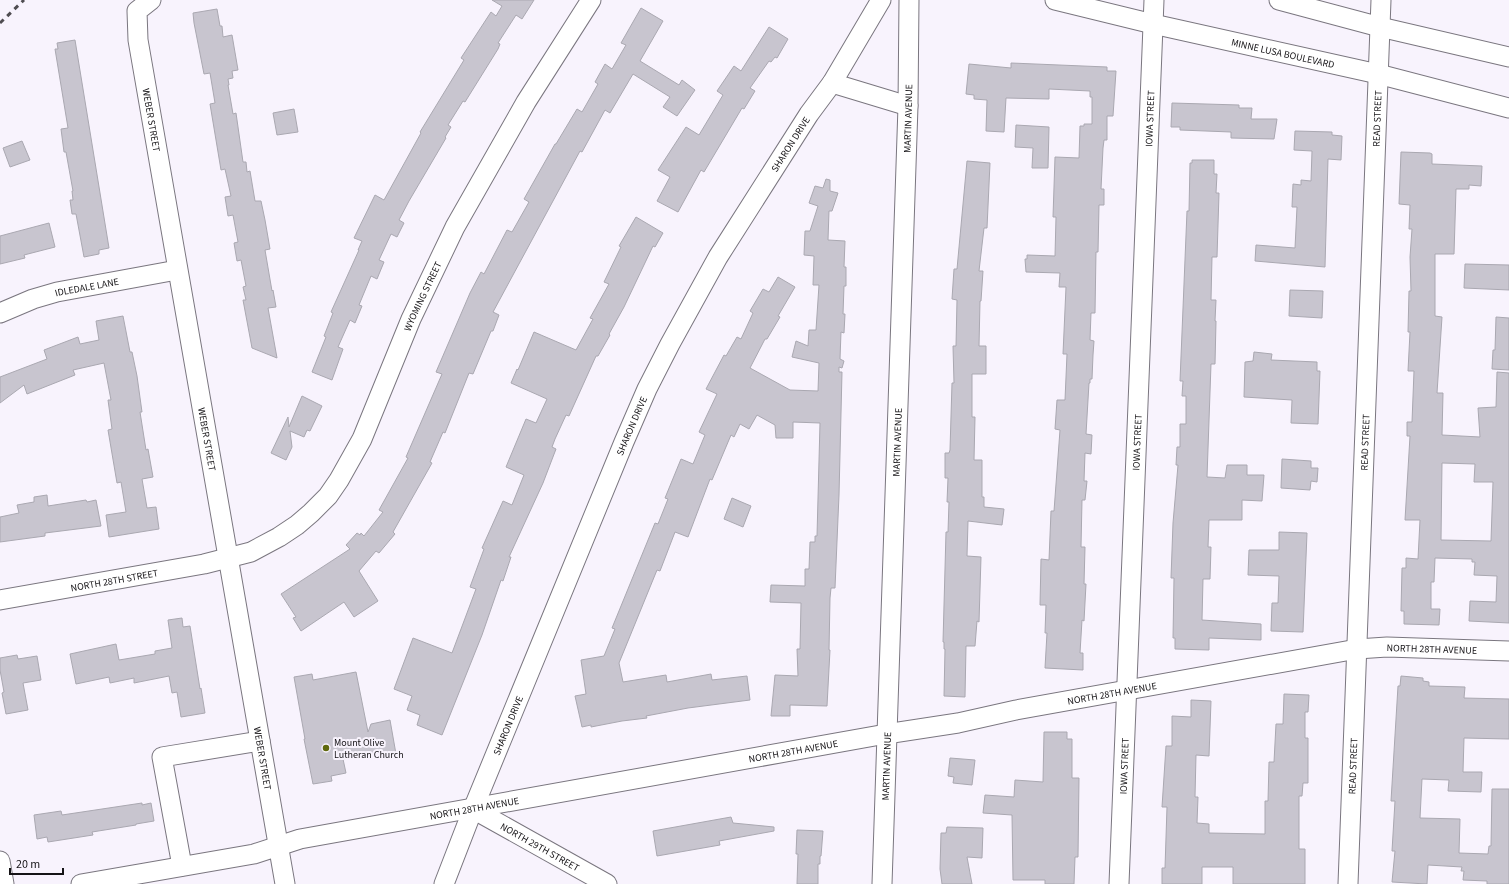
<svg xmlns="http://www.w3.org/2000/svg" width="1509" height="884" viewBox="0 0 1509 884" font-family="'Source Sans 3',sans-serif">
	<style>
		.building { fill: #c8c5cf; stroke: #aaa8b1; fill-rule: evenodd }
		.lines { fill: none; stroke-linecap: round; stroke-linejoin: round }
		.minor-casing { stroke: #7a767f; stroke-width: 21 }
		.minor { stroke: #fff; stroke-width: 19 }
		.rail { stroke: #4f4c51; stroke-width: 3; stroke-dasharray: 5 5; stroke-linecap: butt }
		.poi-dot { fill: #5f690d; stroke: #f8f3fd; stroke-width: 1.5 }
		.labels { text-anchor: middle; stroke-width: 4; stroke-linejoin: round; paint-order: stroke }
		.street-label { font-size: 10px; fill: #151316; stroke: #f8f3fd }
		.poi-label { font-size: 10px; fill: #151316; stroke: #f8f3fd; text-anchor: start }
	</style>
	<rect width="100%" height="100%" fill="#f8f3fd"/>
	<!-- building -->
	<g class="building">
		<path d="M492,0H534L522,19L516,15L498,43L500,44L498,49L465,102L463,101L448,125L451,127L445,137L446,138L409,201L399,220L404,223L397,237L391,234L379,260L384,262L377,279L371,276L359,305L362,306L355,323L350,320L338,347L343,349L332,380L312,372L326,337L324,336L333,313L331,312L359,250H358L362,241L354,238L375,195L384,200L421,133L420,132L464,60L461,58L491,12L496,16L502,6Z"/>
		<path d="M641,8L663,21L640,61L679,85L682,80L695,90L677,116L663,107L670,97L633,74L610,113L605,110L582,152L580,151L493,312L499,315L493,331H491L473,374L469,373L445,433L443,432L430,462L432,463L393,532L395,534L379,553L376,551L359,571L378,601L354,617L344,602L301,631L293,618L296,617L281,594L350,549L346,545L357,533L360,535L361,533L364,536L383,512L379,510L408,458L406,457L442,374L436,372L470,293L481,272L484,274L507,230L512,232L529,202L524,199L555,144H556L577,109L582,112L598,84L595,82L605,64L612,69L626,45L621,43Z"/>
		<path d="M217,9L220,26H222L223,37L232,35L238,70L232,71L233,78L228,79L229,85H228L233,114L236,113L243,162H246L247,172L250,171L255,201H261L265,220L270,249L265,250L272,291L273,290L276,307L268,308L277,358L252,348L243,300H246L243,287L246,286L241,260L237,261L234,243L238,242L233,215L228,216L225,197L231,196L225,169L221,170L210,104L215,103L210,73L204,74L194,23L193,13Z"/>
		<path d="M769,27L788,39L777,58L775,57L771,62L769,61L750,88L755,91L744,109L742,108L704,172L701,170L678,212L657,201L670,177L658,170L686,127L699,135L723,95L717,91L734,66L741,71Z"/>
		<path d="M75,40L109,248L99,250V254L84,257L76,214H72L70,200H73L72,191H73L66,152H64L61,129L68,128L55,49H58L57,43Z"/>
		<path d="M1011,63L1107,67V71H1116L1113,116H1107V140H1104L1103,148L1101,189H1104V205H1099L1098,252H1096L1095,313H1091L1090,340L1094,341L1093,355L1092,379H1090V383H1089L1086,434L1092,435L1091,454L1085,453L1084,481H1087L1085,500H1082L1081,547H1085L1084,584H1086L1084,621L1082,620L1080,653H1083V670L1045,668L1047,633H1045L1046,605H1040L1041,559L1049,560L1051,511H1054L1060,430L1055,429L1057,400H1065L1067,354H1063L1066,287H1059L1060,273L1026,272L1025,259H1027V255L1055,256L1056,217H1053L1055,157L1079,158L1080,126H1084V124H1092V97H1090V91L1049,89V99L1006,98L1004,132L986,131L987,100L974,99V95L966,94L969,64L1011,68Z"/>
		<path d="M1172,103L1239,105V108H1252L1251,119H1277L1274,139L1231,138V132L1180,130V127H1171Z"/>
		<path d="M294,109L298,132L277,135L273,113Z"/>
		<path d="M1016,125L1049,127L1048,168H1032L1033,148L1015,147Z"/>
		<path d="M1295,131L1332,132V135L1342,136L1341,160L1328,159L1325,267L1255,261L1256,245L1295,248L1297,207H1292L1293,184L1301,185V180L1311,181L1312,151L1294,150Z"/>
		<path d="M22,141L30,160L10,167L3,148Z"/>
		<path d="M1401,152L1430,153L1432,154V164L1482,166L1481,186L1469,185V189H1456L1454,254H1435V316L1442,317L1437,393H1443L1442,435L1480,437L1478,408L1496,407L1497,372L1509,373V623L1469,621L1470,601L1496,602L1497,576L1474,575L1475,562H1472V559L1435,558L1434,582H1431V609H1440L1439,625L1404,624V611H1401L1402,568H1406V558L1418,559L1420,520H1405L1410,436H1407V422H1412L1414,371H1408L1410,332H1408L1409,291H1411L1410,257L1412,229H1409L1410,205L1399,204ZM1442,463L1475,464L1474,482H1493L1491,541L1441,540Z"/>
		<path d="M1192,160H1214V174H1217L1216,193H1219L1217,257H1212L1211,300H1216L1215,321H1216L1215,364H1211L1207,477L1225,478L1227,465H1247V475H1264L1262,501L1242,500V520H1209L1208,547H1211L1210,579H1203L1202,620L1261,624V640L1209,638V650L1175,649V638H1173L1174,578H1171L1173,523L1178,465H1176L1177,447H1180V424H1186V396H1182L1183,381H1180L1187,211H1189L1190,163H1192Z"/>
		<path d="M967,161L990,163L987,228H984L979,271H983L981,301H980L979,346H986V374H972V417H975L974,460H982V497H984V507L1004,509L1002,525L968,521L967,556L981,557L979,622L977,621L975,646H966L965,697L944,696L945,649H944V642H943L946,532H948L949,502H947L948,478H945V453H949L950,450L952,383H954L953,346H956L957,300L952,299L954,269H957Z"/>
		<path d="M826,179L830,180V191L838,193L832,211H829L828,240L845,241L844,267H846V286H844L843,314H845L844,333L841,332L840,359L844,361L842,368L839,367V372H842L839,495L835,588H831L830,598L829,650H830L827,706L790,705V716H771L775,675L798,676L797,649H800L801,603L770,602L771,585L805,586V569H809L810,542H815V536H817L820,423L793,422V438H776L775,425L757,415L749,429L740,424L734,437L731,435L712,480L710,479L688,537L675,532L660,571L657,570L619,663L623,682L666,675L667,682L711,674L712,680L747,676L750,700L688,708L646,716L647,718L622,721L591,727V725L582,727L575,696L586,694L581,660L604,656L615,629L612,628L655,523L658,524L668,499L665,498L681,459L693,464L705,435L699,432L717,394L706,389L724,355L726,356L737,337L741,339L753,313L750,311L763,289L769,292L778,277L795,287L778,316L780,317L767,339H765L750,368L790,390L818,391L819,363L792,357L796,341L808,346L809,330H816L819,285H813L814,256L804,255L805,231H810L818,206L809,203L815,186L823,188Z"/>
		<path d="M636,217L663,233L655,247L653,246L624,307L609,334L610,335L598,356H596L569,416L566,415L555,439L552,447L556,449L543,483L509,557H511L503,581L501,580L482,635L442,735L417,725L420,715L407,710L412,696L394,689L413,638L452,653L476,589L470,587L484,549L482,548L503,501L512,505L524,475L506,467L526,419L536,423L547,399L511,383L517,369L518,370L534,332L576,350L593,319L590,318L609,284L604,282L621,247L619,246Z"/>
		<path d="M49,223L55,247L24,255L25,258L0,264V236Z"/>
		<path d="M1465,264L1509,265V290L1464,288Z"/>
		<path d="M1290,290L1323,291L1322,318L1289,316Z"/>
		<path d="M123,316L130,352H132L137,376L142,412H140L146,450L148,449L153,477L142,479L147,508L156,507L159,529L109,537L106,515L126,512L121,482L117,483L108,430L112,429L108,400H111L104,363L73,370L75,375L27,394L24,385L0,403V377L47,359L44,350L78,337L80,344L99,340L96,321Z"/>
		<path d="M1496,317L1509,318V370L1492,369L1493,350H1495Z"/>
		<path d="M1254,352L1272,354L1271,360L1317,362V371H1320L1318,424L1291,423L1292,400L1244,397L1245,362L1253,361Z"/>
		<path d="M302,396L322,406L310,431L307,430L304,437L290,431L292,447L286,460L271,453L288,417L289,427Z"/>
		<path d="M1282,459L1311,461V468H1318L1317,482L1311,481L1310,490L1281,488Z"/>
		<path d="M47,495L48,506L86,500L87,502L96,500L101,526L45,533V536L0,542V517L19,513L17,505L34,502V497Z"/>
		<path d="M732,498L751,506L743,527L724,519Z"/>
		<path d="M1279,532L1307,533L1303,632L1271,631L1272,603H1278L1279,576L1248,575L1249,550H1279Z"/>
		<path d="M182,618L183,627L190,626L200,689L201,688L205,713L181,717L177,692L172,693L169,676L134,683V678L110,683L109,677L76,684L70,654L116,644L119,660L155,654V651L172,648L168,620Z"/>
		<path d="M17,655L18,659L37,656L41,680L23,683L28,710L6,714L2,693L4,692L0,670V658Z"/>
		<path d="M356,672L368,732L371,724L390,720L396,754L381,756L380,753L343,759L346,773L331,776L332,781L313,784L304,739H305L294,677L312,674L313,680Z"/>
		<path d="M1401,676L1423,678V681L1429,682V686L1465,687L1464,698L1509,699V739L1464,738L1463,772H1482L1481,792L1448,791L1449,780L1422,779L1420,818L1460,819L1459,853L1488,854L1489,846H1491L1492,789H1509V884H1487V881L1463,880L1464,871H1461L1462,867L1428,865L1427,884L1392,882L1395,851H1392L1395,801H1391L1398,686H1400Z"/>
		<path d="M1284,694L1309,695L1308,712H1305V738H1308V783H1303L1302,796H1299V849H1305V884H1233V867H1202V884H1162V868H1165L1167,807H1162L1166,746H1172V716L1191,717V700L1211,701L1209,756L1196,755L1195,797H1198L1197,823L1209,824V833L1265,834V801H1268L1269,762H1274L1276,724H1283Z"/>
		<path d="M1044,732H1067V739H1072V778H1079L1078,857H1075L1074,884H1045V880H1013L1012,815L983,813L985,795L1014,797L1015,780L1043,782Z"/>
		<path d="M950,758L975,760L972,785L953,783L954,777L948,776Z"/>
		<path d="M142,803V805L151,803L154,821L136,824V825L92,832L93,835L48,842L47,837L37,839L34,815L61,811L62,815Z"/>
		<path d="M731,817L733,823L774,827V831L719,841L720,845L657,856L653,831Z"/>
		<path d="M947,827L983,828L982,858L967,857L972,884H942L940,869L941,833H946Z"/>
		<path d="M797,830L823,831L821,856H820V864H818V884H797L798,854H796Z"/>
	</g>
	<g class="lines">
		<defs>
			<g id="minor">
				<path id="s1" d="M151,0L137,11L138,40L285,884"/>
				<path id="s2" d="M1055,0L1153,24L1378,74L1509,108"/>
				<path d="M1279,0L1380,27L1509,57"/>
				<path d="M832,83L908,106"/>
				<path id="s3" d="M0,313L33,299L57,292L177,270"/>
				<path id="s4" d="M0,600L204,564L251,552L279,537L297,525L311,513L328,496L339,480L362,439L411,319L455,227L526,102L591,0"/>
				<path id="s5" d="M473,809L607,884"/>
				<path d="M0,861L4,884"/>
				<path d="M182,866L162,757L260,741"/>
				<path id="s6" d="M81,884L254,854L300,839L886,734L958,723L1016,710L1357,649L1387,647L1509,651"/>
				<path id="s7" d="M444,884L473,809L624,442L647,389L670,344L718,257L809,114L832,83L881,0"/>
				<path id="s8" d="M882,884L908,106L909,0"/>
				<path id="s9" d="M1119,884L1154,0"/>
				<path id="s10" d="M1348,884L1381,0"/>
			</g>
		</defs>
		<!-- minor casing -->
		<use href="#minor" class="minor-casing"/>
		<!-- minor -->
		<use href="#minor" class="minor"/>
		<!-- rail -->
		<path class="rail" d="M0,23L24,0"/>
	</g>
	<!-- markers -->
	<circle class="poi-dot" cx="326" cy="748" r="4"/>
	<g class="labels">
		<!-- street labels -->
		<g class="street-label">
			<text dy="4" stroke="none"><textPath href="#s2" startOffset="234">MINNE LUSA BOULEVARD</textPath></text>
			<text dy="4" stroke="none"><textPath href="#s8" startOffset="766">MARTIN AVENUE</textPath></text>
			<text dy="4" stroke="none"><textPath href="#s9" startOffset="766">IOWA STREET</textPath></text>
			<text dy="4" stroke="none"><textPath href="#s10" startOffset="766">READ STREET</textPath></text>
			<text dy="4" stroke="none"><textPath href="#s1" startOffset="128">WEBER STREET</textPath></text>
			<text dy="4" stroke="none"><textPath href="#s7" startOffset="819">SHARON DRIVE</textPath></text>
			<text dy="4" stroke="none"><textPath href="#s3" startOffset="91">IDLEDALE LANE</textPath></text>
			<text dy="4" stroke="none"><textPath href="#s4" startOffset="573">WYOMING STREET</textPath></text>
			<text dy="4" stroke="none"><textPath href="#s7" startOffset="495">SHARON DRIVE</textPath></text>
			<text dy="4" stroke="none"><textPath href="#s1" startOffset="452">WEBER STREET</textPath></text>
			<text dy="4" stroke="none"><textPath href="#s8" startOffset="442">MARTIN AVENUE</textPath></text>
			<text dy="4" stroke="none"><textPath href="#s9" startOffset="442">IOWA STREET</textPath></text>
			<text dy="4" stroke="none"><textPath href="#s10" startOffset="442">READ STREET</textPath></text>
			<text dy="4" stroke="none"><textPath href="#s4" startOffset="116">NORTH 28TH STREET</textPath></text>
			<text dy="4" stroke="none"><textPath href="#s6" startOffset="1373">NORTH 28TH AVENUE</textPath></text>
			<text dy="4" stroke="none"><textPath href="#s6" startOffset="1049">NORTH 28TH AVENUE</textPath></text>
			<text dy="4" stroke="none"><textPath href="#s7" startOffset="171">SHARON DRIVE</textPath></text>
			<text dy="4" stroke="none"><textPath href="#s6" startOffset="725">NORTH 28TH AVENUE</textPath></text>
			<text dy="4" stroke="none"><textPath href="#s1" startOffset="776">WEBER STREET</textPath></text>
			<text dy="4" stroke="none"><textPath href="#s8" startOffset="118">MARTIN AVENUE</textPath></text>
			<text dy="4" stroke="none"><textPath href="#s9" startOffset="118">IOWA STREET</textPath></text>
			<text dy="4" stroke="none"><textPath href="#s10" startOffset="118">READ STREET</textPath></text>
			<text dy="4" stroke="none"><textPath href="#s6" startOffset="401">NORTH 28TH AVENUE</textPath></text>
			<text dy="4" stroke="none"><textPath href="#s5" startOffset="77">NORTH 29TH STREET</textPath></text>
		</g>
		<!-- poi labels -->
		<g class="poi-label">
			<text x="334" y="746">Mount Olive<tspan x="334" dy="12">Lutheran Church</tspan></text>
		</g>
	</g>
	<!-- scale -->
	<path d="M10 868v6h53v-6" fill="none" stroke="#151316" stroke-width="2"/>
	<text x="16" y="868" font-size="12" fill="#151316" stroke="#f8f3fd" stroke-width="3" paint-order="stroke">20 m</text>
</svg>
